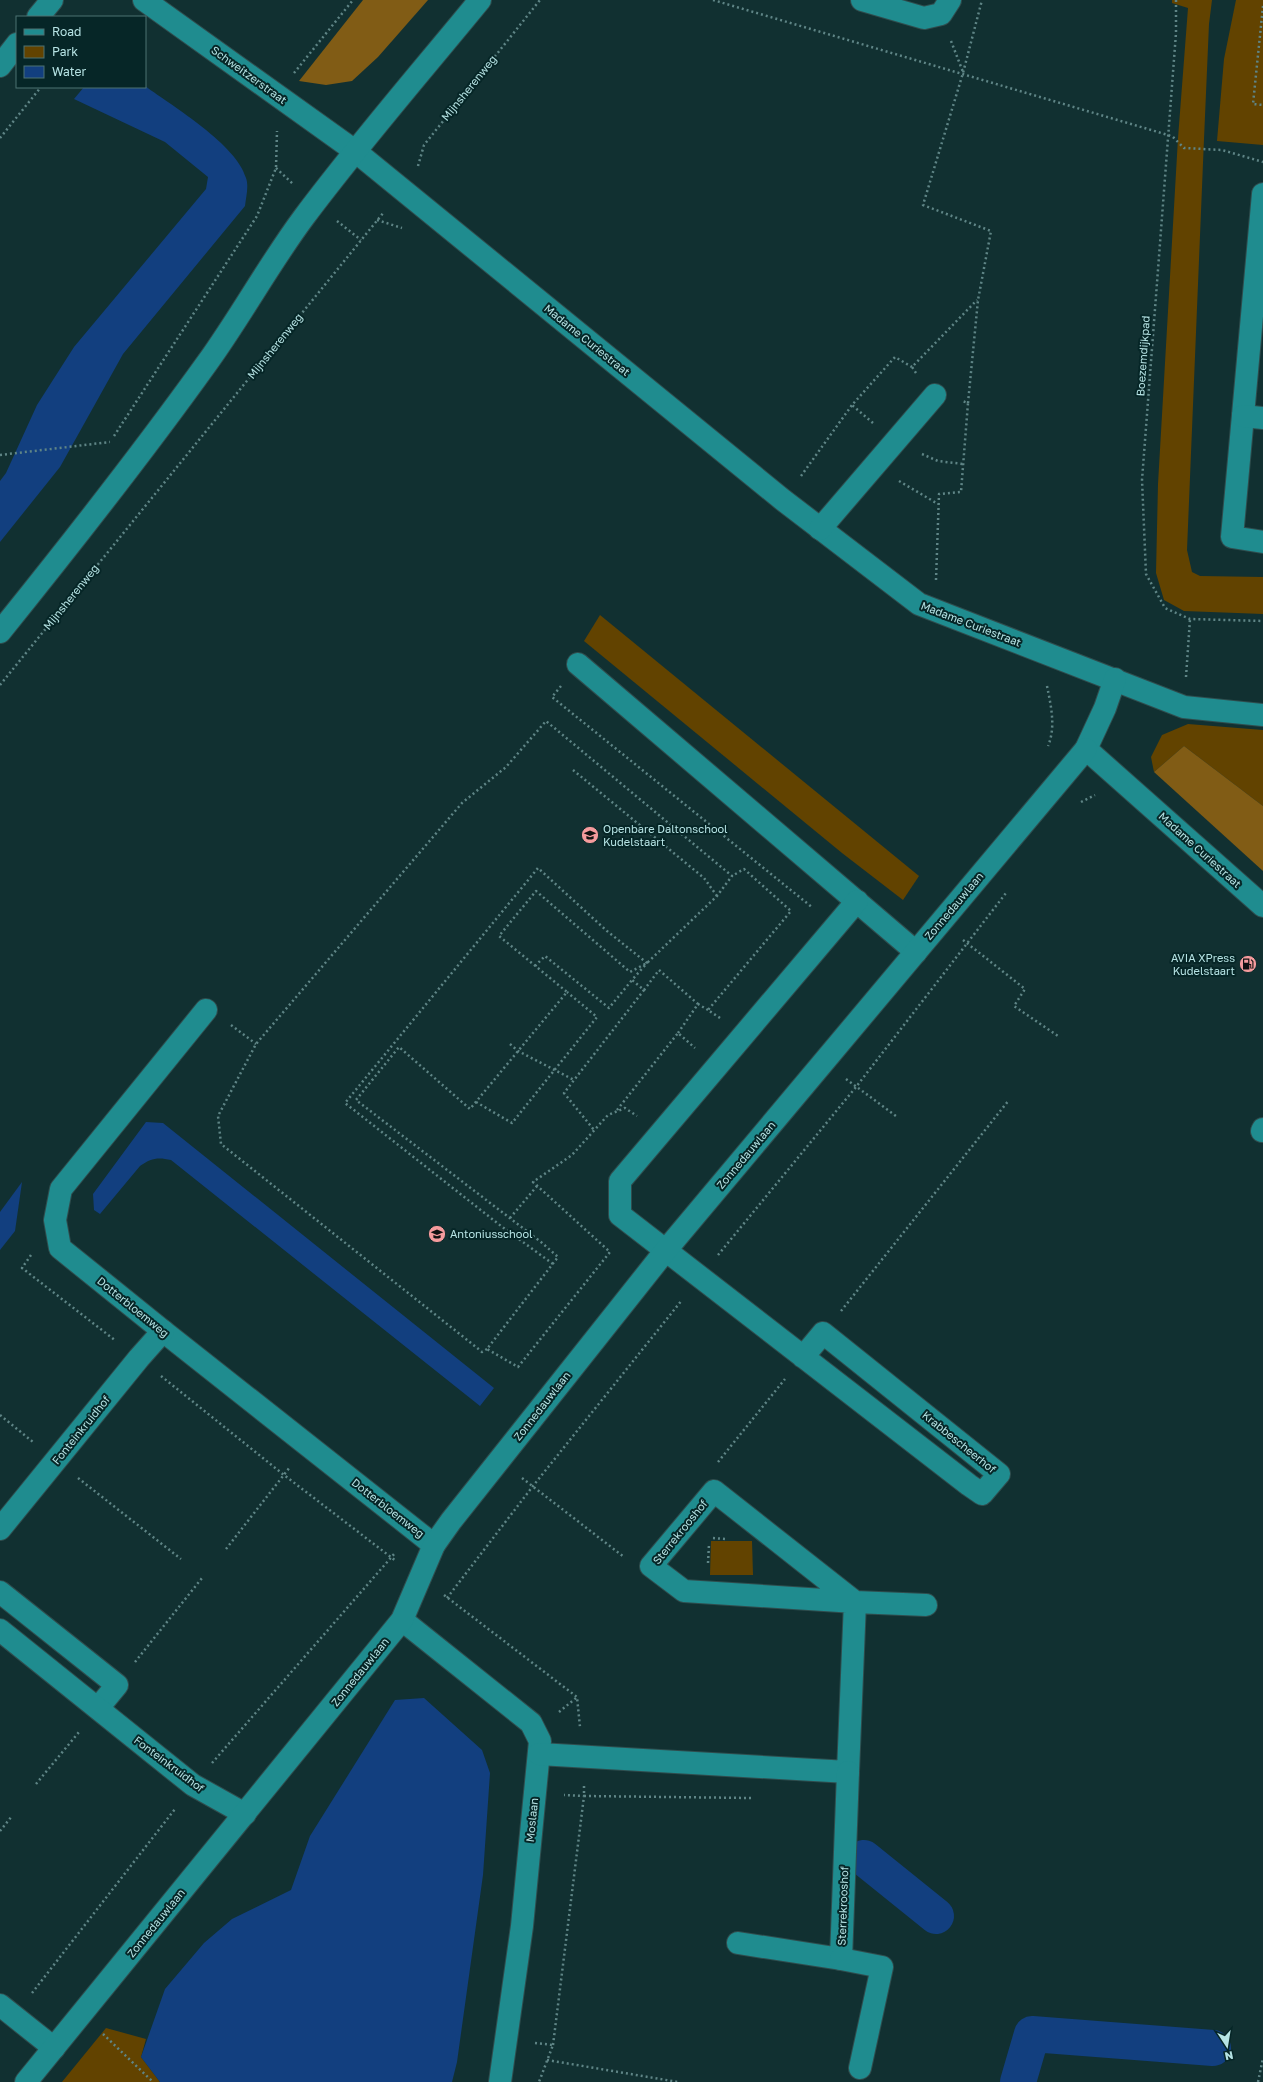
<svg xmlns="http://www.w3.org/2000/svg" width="1263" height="2082" viewBox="0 0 1263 2082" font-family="'Golos Text',sans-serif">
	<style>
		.green { fill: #624300 }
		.forest { fill: #815c15 }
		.water { fill: #123f7f }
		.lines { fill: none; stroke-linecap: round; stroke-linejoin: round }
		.canal { stroke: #123f7f; stroke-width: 36 }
		.minor-casing { stroke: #2f4d4e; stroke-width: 24 }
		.path { stroke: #5f8586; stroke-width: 2.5; stroke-dasharray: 2 3; stroke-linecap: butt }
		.minor { stroke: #1f8c8f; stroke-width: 22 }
		.labels { text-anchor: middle; stroke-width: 4; stroke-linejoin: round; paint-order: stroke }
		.street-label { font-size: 11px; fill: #b6e3e4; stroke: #062627 }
		.poi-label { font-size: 11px; fill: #b6e3e4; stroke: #062627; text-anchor: start }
	</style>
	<rect width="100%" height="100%" fill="#113031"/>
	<!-- green -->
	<g class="green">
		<path d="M1172,0H1212L1209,24L1204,139L1187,550L1192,572L1200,576L1263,577V614L1184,611L1164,600L1156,573L1158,484L1178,138L1188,8L1172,3Z"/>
		<path d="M1236,0H1263V145L1217,141L1224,59Z"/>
		<path d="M600,615L919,876L903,900L842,853L584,641Z"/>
		<path d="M1188,724L1263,730V806L1184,746L1154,772L1151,757L1162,735Z"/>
		<path d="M711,1541H752L753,1575H710Z"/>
		<path d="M106,2028L146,2039L141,2057L160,2082H62Z"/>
	</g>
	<!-- forest -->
	<g class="forest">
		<path d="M363,0H428L378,57L352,81L326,85L299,81Z"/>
		<path d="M1184,746L1263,806V871L1154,772Z"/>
	</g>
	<!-- water -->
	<g class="water">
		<path d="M145,86C174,107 237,145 246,178C249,186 246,197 245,206L123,354L60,467L0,542V481L6,473L37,405L74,347L206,189L208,177L165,142L74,99L84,87Z"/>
		<path d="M146,1122L163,1123L494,1388L480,1406L171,1160C158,1157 151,1158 140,1166L100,1214L94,1210L93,1194Z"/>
		<path d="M22,1182L15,1231L0,1250V1212Z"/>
		<path d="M424,1698L482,1750L490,1773L483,1875L457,2062L452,2082H160L141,2057L165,1989L204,1943L232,1919L291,1890L310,1836L395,1700Z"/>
	</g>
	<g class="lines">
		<!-- canal -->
		<g class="canal">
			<path d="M864,1858L936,1916"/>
			<path d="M1018,2082L1032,2034L1213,2048"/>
		</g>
		<defs>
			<g id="minor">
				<path d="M144,0L355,151L783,500L919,604L1184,707L1263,715"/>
				<path d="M862,0L924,18L941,14L950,0"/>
				<path d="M38,17L52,0"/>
				<path d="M0,66L17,44"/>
				<path d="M1263,194L1232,537L1263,542"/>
				<path d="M1243,416L1263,418"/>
				<path d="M820,529L935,395"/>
				<path d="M0,632C71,544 141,455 207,363C241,316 269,264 304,217C360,142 421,72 480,0"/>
				<path d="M578,664L916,952"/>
				<path d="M1115,679L1105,708L1086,749L1263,906"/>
				<path d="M206,1010L61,1189L55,1220L60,1248L163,1331L434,1545"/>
				<path d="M1262,1131L1263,1129"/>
				<path d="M803,1357L823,1333L999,1474L982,1494L969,1485L620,1215V1181L857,901"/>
				<path d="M0,1529L139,1358L163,1331"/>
				<path d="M0,1592L117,1685L98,1708"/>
				<path d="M402,1620L531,1723L540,1741L522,1926L500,2082"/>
				<path d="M0,1630L193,1785L245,1814"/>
				<path d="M539,1754L848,1772L855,1602L684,1591L651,1566L714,1491L855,1602L926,1605"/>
				<path d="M738,1943L841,1959L848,1772"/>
				<path d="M841,1959L882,1967L860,2068"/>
				<path d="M0,2005L54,2048"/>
				<path d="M26,2082L402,1620L434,1545L451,1521L666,1250L1086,749"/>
			</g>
		</defs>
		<!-- minor casing -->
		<use href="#minor" class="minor-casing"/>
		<!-- path -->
		<g class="path">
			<path d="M713,0L1168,135L1173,137L1184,148L1222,150L1263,162"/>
			<path d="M1176,0V33L1142,480L1146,574L1165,608L1190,619L1263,621"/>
			<path d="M1263,6L1253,104L1263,105"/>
			<path d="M951,41L963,72"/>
			<path d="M294,73L353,0"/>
			<path d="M0,138L41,87"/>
			<path d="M418,166L424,145L540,0"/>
			<path d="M276,168L293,184"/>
			<path d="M377,220L402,228"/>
			<path d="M337,221L361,240"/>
			<path d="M916,373L912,367L977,300"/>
			<path d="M968,403L978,300L991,231L923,205L963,73L982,0"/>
			<path d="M873,423L852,405L895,357L912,367"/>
			<path d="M114,436L257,216L276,168L277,131"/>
			<path d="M922,454L938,461L963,464"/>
			<path d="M0,455L110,442"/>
			<path d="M801,476L852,405"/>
			<path d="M899,481L938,504"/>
			<path d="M936,580L939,494L961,492L968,403L962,401"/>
			<path d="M1186,677L1190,619"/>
			<path d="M0,685L384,212"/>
			<path d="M561,686L552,697L813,908"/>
			<path d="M1047,686C1051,706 1056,727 1048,746"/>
			<path d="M573,770L704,878L717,896"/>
			<path d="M1081,802L1095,795"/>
			<path d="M963,940L1025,989L1014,1006L1058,1036"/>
			<path d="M535,966L545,956L609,1008L632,980"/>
			<path d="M644,990L659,970L698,1004"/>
			<path d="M720,1018L708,1010L791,911L744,869L732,876"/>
			<path d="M231,1025L256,1044"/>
			<path d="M678,1033L698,1004L708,1010"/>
			<path d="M510,1044L518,1051L574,1080"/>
			<path d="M846,1079L896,1116"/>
			<path d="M476,1102L512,1123L597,1017L567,992"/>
			<path d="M617,1110L678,1033L695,1048"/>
			<path d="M510,1218L537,1186"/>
			<path d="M31,1255L22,1268L116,1341"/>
			<path d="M718,1255L856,1087L1006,893"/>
			<path d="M553,1264L501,1226L345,1103L538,868L607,931L647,963L632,980L644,990L564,1093L594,1130"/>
			<path d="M841,1311L1009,1100"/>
			<path d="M487,1349L482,1352L476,1347L221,1144L218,1116L256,1044L462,803L506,767L546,721L732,876L717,896L647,963L630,972L536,891L499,936L567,992L470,1109L399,1047L356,1100L541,1242L558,1257L487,1349L518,1367L610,1252L533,1182L572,1155L608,1115L625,1108L637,1116"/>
			<path d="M161,1376L284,1475L396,1561"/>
			<path d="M0,1415L33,1442"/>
			<path d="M718,1462L785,1379"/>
			<path d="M78,1478L181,1559"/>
			<path d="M522,1478L624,1557"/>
			<path d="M713,1538L726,1539"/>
			<path d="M226,1549L290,1467"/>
			<path d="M708,1563L709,1544"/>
			<path d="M444,1595L577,1697L580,1727"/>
			<path d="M447,1598L533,1486L682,1300"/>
			<path d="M135,1662L202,1578"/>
			<path d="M559,1712L576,1698"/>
			<path d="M212,1763L395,1553"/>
			<path d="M36,1784L79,1732"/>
			<path d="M584,1786V1796L751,1798"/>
			<path d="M0,1831L12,1816"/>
			<path d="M32,1993L175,1809"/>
			<path d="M103,2034L153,2082"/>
			<path d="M535,2043L553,2045L539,2082"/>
			<path d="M553,2045L584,1796L564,1795"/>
			<path d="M547,2060L678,2082"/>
			<path d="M1258,2082L1263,2058"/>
		</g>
		<!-- minor -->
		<use href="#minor" class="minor"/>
	</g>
	<!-- icons -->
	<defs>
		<symbol id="school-disc" viewBox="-11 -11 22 22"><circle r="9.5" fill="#f59b9d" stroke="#062627"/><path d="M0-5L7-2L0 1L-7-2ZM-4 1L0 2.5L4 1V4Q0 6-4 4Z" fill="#111"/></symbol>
		<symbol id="fuel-disc" viewBox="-11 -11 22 22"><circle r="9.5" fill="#f59b9d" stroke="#062627"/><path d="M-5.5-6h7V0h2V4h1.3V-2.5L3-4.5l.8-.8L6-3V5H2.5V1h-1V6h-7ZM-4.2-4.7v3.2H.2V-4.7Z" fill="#111"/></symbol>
	</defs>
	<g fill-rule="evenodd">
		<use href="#school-disc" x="580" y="825" width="20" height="20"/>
		<use href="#fuel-disc" x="1238" y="954" width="20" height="20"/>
		<use href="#school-disc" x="427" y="1224" width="20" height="20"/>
	</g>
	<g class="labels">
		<!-- street labels -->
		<g class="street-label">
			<text transform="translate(249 75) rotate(36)" y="4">Schweitzerstraat</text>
			<text transform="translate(469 88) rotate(-51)" y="4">Mijnsherenweg</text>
			<text transform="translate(587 340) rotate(39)" y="4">Madame Curiestraat</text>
			<text transform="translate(275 346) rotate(-51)" y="4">Mijnsherenweg</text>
			<text transform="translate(1143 356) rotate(-86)" y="4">Boezemdijkpad</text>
			<text transform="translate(71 597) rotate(-51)" y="4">Mijnsherenweg</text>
			<text transform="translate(971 624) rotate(21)" y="4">Madame Curiestraat</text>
			<text transform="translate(1200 850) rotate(42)" y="4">Madame Curiestraat</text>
			<text transform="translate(954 906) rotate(-50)" y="4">Zonnedauwlaan</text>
			<text transform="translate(746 1155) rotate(-50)" y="4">Zonnedauwlaan</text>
			<text transform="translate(133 1307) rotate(39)" y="4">Dotterbloemweg</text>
			<text transform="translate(542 1406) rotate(-52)" y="4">Zonnedauwlaan</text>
			<text transform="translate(81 1430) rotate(-51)" y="4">Fonteinkruidhof</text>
			<text transform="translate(959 1442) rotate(39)" y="4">Krabbescheerhof</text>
			<text transform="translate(388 1508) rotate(38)" y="4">Dotterbloemweg</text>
			<text transform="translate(680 1532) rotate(-51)" y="4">Sterrekrooshof</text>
			<text transform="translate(360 1672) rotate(-51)" y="4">Zonnedauwlaan</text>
			<text transform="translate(169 1764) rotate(37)" y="4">Fonteinkruidhof</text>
			<text transform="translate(532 1820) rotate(-84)" y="4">Moslaan</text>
			<text transform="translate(843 1906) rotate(-88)" y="4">Sterrekrooshof</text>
			<text transform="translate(156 1923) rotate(-51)" y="4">Zonnedauwlaan</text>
		</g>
		<!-- poi labels -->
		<g class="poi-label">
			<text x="603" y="833">Openbare Daltonschool<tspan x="603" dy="13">Kudelstaart</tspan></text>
			<text x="1235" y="962" text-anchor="end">AVIA XPress<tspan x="1235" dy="13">Kudelstaart</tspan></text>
			<text x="450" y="1238">Antoniusschool</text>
		</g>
	</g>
	<!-- legend -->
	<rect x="16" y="16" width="130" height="72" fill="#062627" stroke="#4c7273"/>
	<rect x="24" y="29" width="20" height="6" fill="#1f8c8f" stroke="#4c7273"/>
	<text x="52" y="36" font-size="12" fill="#b6e3e4">Road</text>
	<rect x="24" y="46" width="20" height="12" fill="#624300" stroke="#4c7273"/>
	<text x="52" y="56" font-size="12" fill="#b6e3e4">Park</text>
	<rect x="24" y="66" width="20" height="12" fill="#123f7f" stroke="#4c7273"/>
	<text x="52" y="76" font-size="12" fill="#b6e3e4">Water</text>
	<!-- north arrow -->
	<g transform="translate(1227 2046) rotate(168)" stroke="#062627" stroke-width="3" paint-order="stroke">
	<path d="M0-3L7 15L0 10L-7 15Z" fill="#b6e3e4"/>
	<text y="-6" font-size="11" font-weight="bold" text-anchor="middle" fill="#b6e3e4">N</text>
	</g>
</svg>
